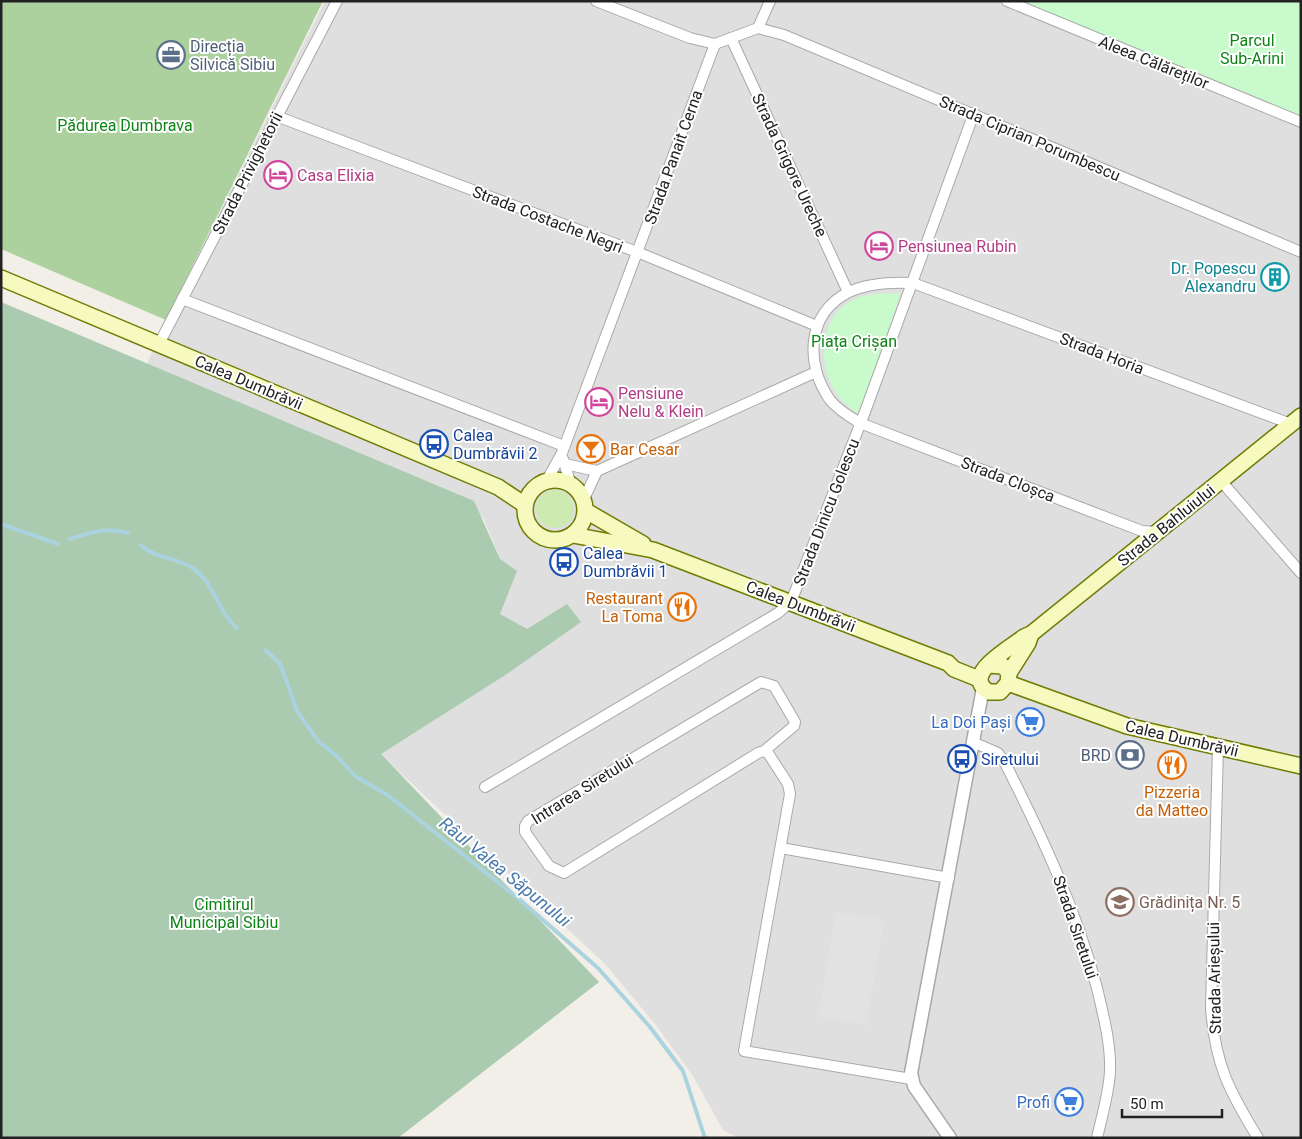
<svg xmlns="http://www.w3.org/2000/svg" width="1302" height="1139" viewBox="0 0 1302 1139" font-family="Roboto,sans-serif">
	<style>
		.residential { fill: #e0dfdf }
		.grass { fill: #cdebb0 }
		.forest { fill: #add19e }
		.cemetery { fill: #aacbaf }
		.park { fill: #c8facc }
		.parking { fill: #e2e2e2 }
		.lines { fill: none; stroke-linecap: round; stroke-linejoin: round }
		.stream { stroke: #aad3df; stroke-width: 4 }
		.minor-casing { stroke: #a9a9a9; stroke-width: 12 }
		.tertiary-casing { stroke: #a9a9a9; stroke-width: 15 }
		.secondary-casing { stroke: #707d05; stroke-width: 18 }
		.minor { stroke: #fff; stroke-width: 10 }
		.tertiary { stroke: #fff; stroke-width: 12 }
		.secondary { stroke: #f7fabf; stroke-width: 15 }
		.labels { text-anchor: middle; stroke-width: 4; stroke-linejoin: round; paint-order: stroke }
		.park-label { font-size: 16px; fill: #0c8416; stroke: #fff }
		.service-label { font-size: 16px; fill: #4e5e75; stroke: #fff; text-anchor: start }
		.street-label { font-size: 16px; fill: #222; stroke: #fff }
		.hotel-label { font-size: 16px; fill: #b23c85; stroke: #fff; text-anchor: start }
		.culture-label { font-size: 16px; fill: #0d838f; stroke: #fff; text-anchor: end }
		.transit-label { font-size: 16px; fill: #164399; stroke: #fff; text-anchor: start }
		.food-label { font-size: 16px; fill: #c56008; stroke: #fff; text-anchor: start }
		.shop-label { font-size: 16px; fill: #366cbe; stroke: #fff; text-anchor: end }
		.education-label { font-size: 16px; fill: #785e54; stroke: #fff; text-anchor: start }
		.water-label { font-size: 18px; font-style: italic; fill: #4a7aab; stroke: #fff }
	</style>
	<rect width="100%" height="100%" fill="#f2efe9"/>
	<!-- residential -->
	<path class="residential" d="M325,1H1025L1301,110V1138H739L723,1130L693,1076L655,1024L605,964L380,754L507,674L526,629L499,614L500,559L483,517L146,366L166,320Z"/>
	<!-- grass -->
	<circle class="grass" cx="555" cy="509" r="19"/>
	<!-- forest -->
	<path class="forest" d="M1,1H323L166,320L1,249Z"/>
	<!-- cemetery -->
	<path class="cemetery" d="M1,302L474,501L500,559L517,571L500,614L527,629L567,604L581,622L507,674L381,754L599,982L398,1138H1Z"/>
	<!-- park -->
	<g class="park">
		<path d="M1007,1H1301V122Z"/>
		<path d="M901,293L859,415C853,409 844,404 839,397C817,368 817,319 852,300C866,293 886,294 901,293Z"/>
	</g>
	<!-- parking -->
	<path class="parking" d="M836,912L884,920L866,1025L818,1017Z"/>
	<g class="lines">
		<!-- stream -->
		<g class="stream">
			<path d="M1,524L58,544"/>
			<path d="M70,539C93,532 105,527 128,533"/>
			<path d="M141,545C155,559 178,557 194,569C215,584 217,611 237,628"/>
			<path d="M265,650L280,663L297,711L318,741L337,756L355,776L389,796L519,899L598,968L650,1027L683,1071L705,1138"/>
		</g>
		<defs>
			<g id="minor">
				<path d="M596,1L690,38L715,44"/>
				<path d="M1007,1L1301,122"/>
				<path d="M758,28L784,35L1301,252"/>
				<path d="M731,38L848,292"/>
				<path d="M276,116L637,252L817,326"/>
				<path d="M182,299L564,446"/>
				<path d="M159,344L337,1"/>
				<path d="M563,459L570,482"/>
				<path d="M565,464L597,471L816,372"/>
				<path d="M547,480L562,453L715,44L758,28L770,1"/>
				<path d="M1221,481L1301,573"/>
				<path d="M584,499L597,471"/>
				<path d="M1157,532L1142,531L860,423C850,417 838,410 830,400C805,365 806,313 849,292C868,283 892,282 913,283L1291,424"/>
				<path d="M975,743L998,753L1005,763C1042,836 1076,909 1097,988C1103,1014 1111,1043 1110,1071C1109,1093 1102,1116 1097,1138"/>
				<path d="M1218,747L1211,1008C1215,1064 1229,1091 1258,1138"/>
				<path d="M764,751L794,726L795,722L774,686L761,682L528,821L525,826V832L549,866L564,873L758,753L764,751L768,753L788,784L790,794L744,1051L911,1079"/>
				<path d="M485,787L778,613L791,602L866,409L974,113"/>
				<path d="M781,848L949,878"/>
			</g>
			<path id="tertiary" d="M950,1138L914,1086L911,1073L983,688"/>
			<g id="secondary">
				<path d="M1,278L498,487L525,505"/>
				<circle cx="555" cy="510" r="30"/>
				<path d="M586,511L643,544"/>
				<path d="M573,535L653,550L948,663L954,669L979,679"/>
				<path d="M988,665L1003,666L1009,673L1008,683L1000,692H989C960,675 1010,648 1024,637L1031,634L1301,416"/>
				<path d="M1009,673L1028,643L1031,634"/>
				<path d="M1008,683L1127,726L1301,766"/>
			</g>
		</defs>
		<!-- minor casing -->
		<use href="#minor" class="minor-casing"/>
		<!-- tertiary casing -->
		<use href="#tertiary" class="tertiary-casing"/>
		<!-- secondary casing -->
		<use href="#secondary" class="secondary-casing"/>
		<!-- minor -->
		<use href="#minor" class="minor"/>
		<!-- tertiary -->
		<use href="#tertiary" class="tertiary"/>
		<!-- secondary -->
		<use href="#secondary" class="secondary"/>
	</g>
	<!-- icons -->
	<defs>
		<symbol id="office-ring" viewBox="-11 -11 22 22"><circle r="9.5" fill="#fff" stroke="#5c6f8a" stroke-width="1.5"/><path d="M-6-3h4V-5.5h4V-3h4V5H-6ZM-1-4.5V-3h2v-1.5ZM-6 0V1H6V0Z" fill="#5c6f8a"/></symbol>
		<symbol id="hotel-ring" viewBox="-11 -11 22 22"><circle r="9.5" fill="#fff" stroke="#d1479c" stroke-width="1.5"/><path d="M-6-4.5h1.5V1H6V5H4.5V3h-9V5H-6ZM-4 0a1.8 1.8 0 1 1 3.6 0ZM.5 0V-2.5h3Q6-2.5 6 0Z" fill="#d1479c"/></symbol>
		<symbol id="building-ring" viewBox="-11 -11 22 22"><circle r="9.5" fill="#fff" stroke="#0f9aa8" stroke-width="1.5"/><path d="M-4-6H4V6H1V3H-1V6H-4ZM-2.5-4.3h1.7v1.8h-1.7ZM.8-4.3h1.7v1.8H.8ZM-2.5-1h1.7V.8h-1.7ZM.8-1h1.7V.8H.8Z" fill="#0f9aa8"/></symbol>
		<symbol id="bus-ring" viewBox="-11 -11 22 22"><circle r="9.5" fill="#fff" stroke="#1a4fb4" stroke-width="1.5"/><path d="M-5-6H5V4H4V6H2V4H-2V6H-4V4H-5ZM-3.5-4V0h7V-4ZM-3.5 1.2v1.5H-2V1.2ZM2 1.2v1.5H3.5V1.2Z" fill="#1a4fb4"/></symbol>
		<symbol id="bar-ring" viewBox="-11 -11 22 22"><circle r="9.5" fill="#fff" stroke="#e8710a" stroke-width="1.5"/><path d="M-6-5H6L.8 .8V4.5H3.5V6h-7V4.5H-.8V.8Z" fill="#e8710a"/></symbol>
		<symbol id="restaurant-ring" viewBox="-11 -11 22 22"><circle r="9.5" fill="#fff" stroke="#e8710a" stroke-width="1.5"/><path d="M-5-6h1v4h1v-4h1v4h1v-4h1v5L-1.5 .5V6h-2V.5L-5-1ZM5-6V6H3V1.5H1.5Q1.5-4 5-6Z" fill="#e8710a"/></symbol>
		<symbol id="supermarket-ring" viewBox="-11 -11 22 22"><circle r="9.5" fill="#fff" stroke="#3f7fe0" stroke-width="1.5"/><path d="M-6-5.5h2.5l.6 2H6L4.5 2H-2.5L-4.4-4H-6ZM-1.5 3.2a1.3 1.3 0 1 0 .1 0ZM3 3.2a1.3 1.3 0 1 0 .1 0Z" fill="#3f7fe0"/></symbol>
		<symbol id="bank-ring" viewBox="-11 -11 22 22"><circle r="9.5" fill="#fff" stroke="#5c6f8a" stroke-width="1.5"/><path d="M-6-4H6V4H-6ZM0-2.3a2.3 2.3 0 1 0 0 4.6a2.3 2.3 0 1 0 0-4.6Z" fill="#5c6f8a"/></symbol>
		<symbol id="school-ring" viewBox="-11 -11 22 22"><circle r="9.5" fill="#fff" stroke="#8d6e63" stroke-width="1.5"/><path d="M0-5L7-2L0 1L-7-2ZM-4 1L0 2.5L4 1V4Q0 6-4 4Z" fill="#8d6e63"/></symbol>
	</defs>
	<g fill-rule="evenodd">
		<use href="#office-ring" x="155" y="39" width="32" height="32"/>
		<use href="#hotel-ring" x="262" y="159" width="32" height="32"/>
		<use href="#hotel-ring" x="863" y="230" width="32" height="32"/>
		<use href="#building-ring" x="1259" y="261" width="32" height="32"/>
		<use href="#hotel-ring" x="583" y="386" width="32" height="32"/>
		<use href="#bus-ring" x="418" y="428" width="32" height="32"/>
		<use href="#bar-ring" x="575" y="433" width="32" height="32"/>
		<use href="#bus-ring" x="548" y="546" width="32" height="32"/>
		<use href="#restaurant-ring" x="666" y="591" width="32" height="32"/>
		<use href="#supermarket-ring" x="1014" y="706" width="32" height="32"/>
		<use href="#bank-ring" x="1114" y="739" width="32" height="32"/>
		<use href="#bus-ring" x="946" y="743" width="32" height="32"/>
		<use href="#restaurant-ring" x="1156" y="749" width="32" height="32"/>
		<use href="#school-ring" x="1104" y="886" width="32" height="32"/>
		<use href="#supermarket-ring" x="1053" y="1086" width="32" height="32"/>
	</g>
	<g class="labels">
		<!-- park labels -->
		<g class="park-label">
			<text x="1252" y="46">Parcul<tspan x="1252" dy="18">Sub-Arini</tspan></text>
			<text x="125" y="131">Pădurea Dumbrava</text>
			<text x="854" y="347">Piața Crișan</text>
			<text x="224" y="910">Cimitirul<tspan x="224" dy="18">Municipal Sibiu</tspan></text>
		</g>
		<!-- service labels -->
		<g class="service-label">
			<text x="190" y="52">Direcția<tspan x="190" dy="18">Silvică Sibiu</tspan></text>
			<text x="1111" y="761" text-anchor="end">BRD</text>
		</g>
		<!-- street labels -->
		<g class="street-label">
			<text transform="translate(1154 62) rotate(22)" y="6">Aleea Călăreților</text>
			<text transform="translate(1030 138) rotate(23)" y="6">Strada Ciprian Porumbescu</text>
			<text transform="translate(673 157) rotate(-70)" y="6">Strada Panait Cerna</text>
			<text transform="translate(790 165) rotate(65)" y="6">Strada Grigore Ureche</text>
			<text transform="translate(247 173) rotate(-63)" y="6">Strada Privighetorii</text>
			<text transform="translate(548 219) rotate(21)" y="6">Strada Costache Negri</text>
			<text transform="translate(1102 353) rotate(21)" y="6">Strada Horia</text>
			<text transform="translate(249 382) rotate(23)" y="6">Calea Dumbrăvii</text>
			<text transform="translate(1008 479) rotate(21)" y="6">Strada Cloșca</text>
			<text transform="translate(826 512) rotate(-69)" y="6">Strada Dinicu Golescu</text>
			<text transform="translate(1166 525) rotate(-39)" y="6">Strada Bahluiului</text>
			<text transform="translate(801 606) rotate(21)" y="6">Calea Dumbrăvii</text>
			<text transform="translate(1182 738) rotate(13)" y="6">Calea Dumbrăvii</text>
			<text transform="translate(582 789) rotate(-32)" y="6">Intrarea Siretului</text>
			<text transform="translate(1076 927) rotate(71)" y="6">Strada Siretului</text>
			<text transform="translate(1214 978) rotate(-91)" y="6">Strada Arieșului</text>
		</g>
		<!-- hotel labels -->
		<g class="hotel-label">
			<text x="297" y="181">Casa Elixia</text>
			<text x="898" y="252">Pensiunea Rubin</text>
			<text x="618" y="399">Pensiune<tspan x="618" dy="18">Nelu &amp; Klein</tspan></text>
		</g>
		<!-- culture labels -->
		<g class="culture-label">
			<text x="1256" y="274">Dr. Popescu<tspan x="1256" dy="18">Alexandru</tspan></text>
		</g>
		<!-- transit labels -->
		<g class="transit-label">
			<text x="453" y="441">Calea<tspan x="453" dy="18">Dumbrăvii 2</tspan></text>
			<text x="583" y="559">Calea<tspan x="583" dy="18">Dumbrăvii 1</tspan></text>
			<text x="981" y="765">Siretului</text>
		</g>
		<!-- food labels -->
		<g class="food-label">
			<text x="610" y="455">Bar Cesar</text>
			<text x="663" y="604" text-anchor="end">Restaurant<tspan x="663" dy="18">La Toma</tspan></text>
			<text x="1172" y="798" text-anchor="middle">Pizzeria<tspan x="1172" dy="18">da Matteo</tspan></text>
		</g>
		<!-- shop labels -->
		<g class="shop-label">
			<text x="1011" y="728">La Doi Pași</text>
			<text x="1050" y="1108">Profi</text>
		</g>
		<!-- education labels -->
		<g class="education-label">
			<text x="1139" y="908">Grădinița Nr. 5</text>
		</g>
		<!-- water labels -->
		<g class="water-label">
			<text transform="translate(505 872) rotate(39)" y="6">Râul Valea Săpunului</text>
		</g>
	</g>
	<!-- border -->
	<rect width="1302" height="1139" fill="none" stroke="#222222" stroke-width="5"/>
	<!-- scale -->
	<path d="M1122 1109v8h100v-8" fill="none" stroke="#222222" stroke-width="2.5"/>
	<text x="1130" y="1109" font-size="15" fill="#222222" stroke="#ffffff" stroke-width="4" paint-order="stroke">50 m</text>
</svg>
